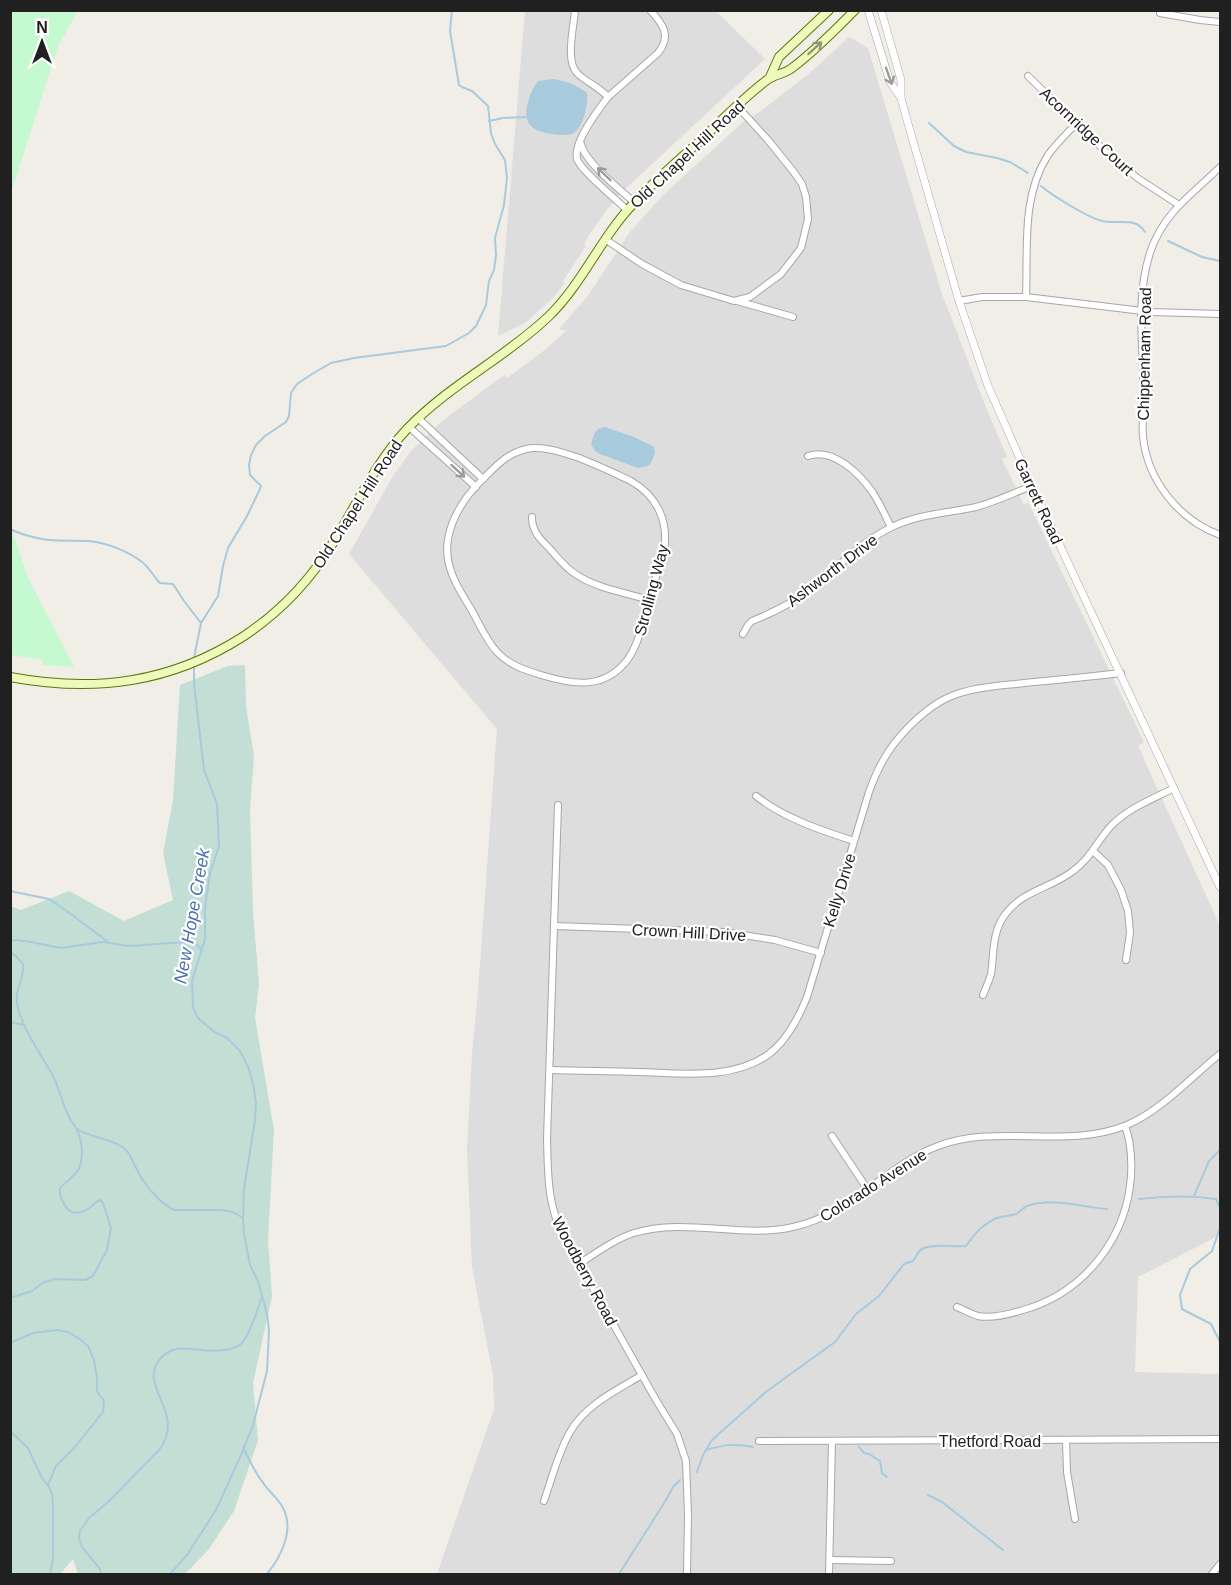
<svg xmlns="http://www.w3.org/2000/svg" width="1231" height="1585" viewBox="0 0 1231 1585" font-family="Helvetica,sans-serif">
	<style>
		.residential { fill: #dedddd }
		.wetland { fill: #c3ded5 }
		.park { fill: #c5f9cf }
		.water { fill: #a8cadd }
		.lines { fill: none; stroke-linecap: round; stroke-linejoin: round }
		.stream { stroke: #a8cadd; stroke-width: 2 }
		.minor-casing { stroke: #a7a7a7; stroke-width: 8 }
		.tertiary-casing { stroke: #a7a7a7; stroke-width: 8 }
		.secondary-casing { stroke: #5d7707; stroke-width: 10 }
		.minor { stroke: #fff; stroke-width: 6 }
		.tertiary { stroke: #fff; stroke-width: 7 }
		.secondary { stroke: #eef9bc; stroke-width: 8 }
		.oneway { stroke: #919776 }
		.oneway2 { stroke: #9b9b9b }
		.labels { text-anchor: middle; stroke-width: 4.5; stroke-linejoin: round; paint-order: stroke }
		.street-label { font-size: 16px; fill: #202020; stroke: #fff }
		.water-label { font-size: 18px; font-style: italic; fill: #4d71af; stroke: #fff }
	</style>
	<rect width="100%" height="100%" fill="#f0eee6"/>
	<!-- residential -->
	<g class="residential">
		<path d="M525,11H716L765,59L621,193L606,211L589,235L584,244L586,246L563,281L565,283L552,299L525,323L498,336Z"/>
		<path d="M849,37L868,48L942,294L989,415L1007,457L1002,459L1024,505L1028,502L1144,742L1138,746L1220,926V1235L1138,1277L1135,1372L1220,1374V1574H437L494,1409L493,1375L472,1267L467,1149L472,1054L478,992L497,729L349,554L393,476L411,451L441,422L450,415L504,375L507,378L546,349L566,331L559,329L587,297L630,232L662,196L743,122L761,111L812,71Z"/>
	</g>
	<!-- wetland -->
	<path class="wetland" d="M245,665L246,706L254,756L250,809L253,912L259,984L255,1018L274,1130L268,1241L272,1296L253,1383L258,1440L234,1511L209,1549L185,1574H78L73,1559L60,1574H11V906L21,910L69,891L124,921L173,900L163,853L173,800L180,685L228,666Z"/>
	<!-- park -->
	<g class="park">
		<path d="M11,10L78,11L58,46L11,193Z"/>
		<path d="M10,524L28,578L74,667L42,665L43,660L11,655Z"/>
	</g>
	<!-- water -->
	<g class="water">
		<path d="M553,79C566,81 577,85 587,93C588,104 584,126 574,133C566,138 535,133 530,125C525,118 526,110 528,102C530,94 533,87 538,81Z"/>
		<path d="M605,427L634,437L654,447L655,453L651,463L648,466L638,468L600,454L595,451L591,444L594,434L598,429Z"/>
	</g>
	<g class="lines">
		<!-- stream -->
		<g class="stream">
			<path d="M489,121L503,118L528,117"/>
			<path d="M929,123L954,146L966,152L997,158L1010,162L1028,173"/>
			<path d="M1041,186C1053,196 1087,217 1102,221C1119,225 1135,216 1145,232"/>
			<path d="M1168,241L1202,257L1220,261"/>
			<path d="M10,529C20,534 31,537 42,539C58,542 73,540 89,541C107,543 128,551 142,562C149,567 154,577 160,583L173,584L184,601L201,623"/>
			<path d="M194,658L201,623L218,596L223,566L228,548L247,516L260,489L261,486L250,475L249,465L251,455L256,445L265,436L286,422L289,416L291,393L297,384L312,374L331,363L354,358L446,346L469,333L476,326L486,305L489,281L494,270L496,255L495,238L504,205L507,178L505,160L495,144L491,133L488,106L472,91L462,87L459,85L450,31L452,10"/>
			<path d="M10,891L49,899L64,909L107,941"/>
			<path d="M10,941L17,940L31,942L61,948L103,942L129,946L186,942L199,946L202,951"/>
			<path d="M10,953L15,955L23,964C25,979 14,990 17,1004C23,1030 39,1051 52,1074C59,1087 62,1103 69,1117C71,1121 74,1124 76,1128C82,1139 84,1157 79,1168C75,1177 66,1181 60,1188C59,1194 60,1197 63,1202C69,1216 81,1215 92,1206C95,1204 97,1201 100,1200L103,1203L111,1228L107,1250L93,1276L85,1280L54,1279L49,1281L44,1282L32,1291L10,1298"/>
			<path d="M10,1022L24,1025"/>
			<path d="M77,1129C91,1138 113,1139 124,1148C130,1153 133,1162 136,1168C144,1184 158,1202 174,1210H221L233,1212L243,1218"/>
			<path d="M1194,1196L1209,1161L1220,1150"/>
			<path d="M1139,1199C1165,1196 1189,1195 1216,1199L1220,1208"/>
			<path d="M1220,1228L1212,1251L1190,1269L1180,1295L1182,1309L1211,1324L1220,1342"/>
			<path d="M10,1343L33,1333L58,1330L68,1332L81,1340L88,1346L94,1360L97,1379V1390L99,1395L103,1399L104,1405L103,1412L75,1447L56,1466L48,1485"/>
			<path d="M10,1431L28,1448L41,1476L49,1487L52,1494L53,1504V1560L50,1574"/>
			<path d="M243,1447C249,1460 255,1473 264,1484C270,1493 280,1500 284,1510C294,1532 280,1558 267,1574"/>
			<path d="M859,1447L864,1453L869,1454L880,1461L882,1473L887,1477"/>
			<path d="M706,1450C723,1445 736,1443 753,1447"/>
			<path d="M697,1472L703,1455L712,1440L767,1391L835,1342L856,1314L879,1296L904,1264L913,1261C916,1257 918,1251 922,1249C933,1243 954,1247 966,1246C975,1233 983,1224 997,1218C1003,1216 1010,1216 1016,1214C1020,1212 1023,1208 1027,1206C1053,1197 1081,1207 1107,1209"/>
			<path d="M928,1495L942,1502L1003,1550"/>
			<path d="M101,1574L100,1569L82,1547L79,1538L80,1531L89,1518L108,1502L160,1449C186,1411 137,1387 160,1359C173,1344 186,1349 202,1350C211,1351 221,1351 230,1349C234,1348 238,1347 242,1343C251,1333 257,1310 262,1297"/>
			<path d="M170,1574L187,1555L216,1510L241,1455L253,1425L267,1371L269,1330L267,1314L258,1281L250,1265L244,1234L243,1218L244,1189L255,1120L256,1104L254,1088L249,1069L240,1051L227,1038L213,1031L198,1018L193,1008L192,981L205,939V908L210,873L219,846L217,804L204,770L194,684V666"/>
			<path d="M619,1574L666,1500L673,1487L680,1480"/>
		</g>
		<defs>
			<g id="minor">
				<path d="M575,10C574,27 565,60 577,73C586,82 599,87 608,97L658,53C672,36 663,24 650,10"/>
				<path d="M1160,13L1200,20L1220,22"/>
				<path d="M1028,76L1109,155L1139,179L1179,205"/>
				<path d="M608,97C598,110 573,142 577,159C580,170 618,201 627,210"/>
				<path d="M581,144C585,162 619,189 634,202"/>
				<path d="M1220,167C1193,194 1165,211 1151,250C1138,287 1141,329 1143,367C1143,383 1143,398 1143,413C1143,420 1142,428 1143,436C1147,480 1179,520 1220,535"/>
				<path d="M605,239L642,264L681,285L734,301L750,297L781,274L801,248L808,219L806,197L802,184L793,171L768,140L737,106"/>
				<path d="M1026,297C1028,250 1021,197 1048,155C1056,144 1066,134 1076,124"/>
				<path d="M737,301L793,317"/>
				<path d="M959,301L982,297H1026L1151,312L1220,314"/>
				<path d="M418,418L483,479"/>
				<path d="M409,427L476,487"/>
				<path d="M532,448C560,446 605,469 631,481C657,496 669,521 664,551C658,571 651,591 646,612C641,628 638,645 628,659C605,690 574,685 541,675C525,670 509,665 497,652C486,640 479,623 471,609C463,596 454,583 450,568C440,537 458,504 480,482C496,466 508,451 532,448Z"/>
				<path d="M808,456C833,447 860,474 873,493C880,504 885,515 891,527"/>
				<path d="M532,517C532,532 540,539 550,549C558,558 566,569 577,575C596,588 627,593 649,600"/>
				<path d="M743,634L748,625L752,621C772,613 791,604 808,591C836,570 860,542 892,527C918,514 948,513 976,507C995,502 1013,493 1032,486"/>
				<path d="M756,796C784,818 820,830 854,841"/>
				<path d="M558,805L547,1139C548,1172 547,1204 563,1235L656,1400L677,1434L686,1461L688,1515L687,1574"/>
				<path d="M1093,851L1108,865L1121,890L1128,911L1130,933L1126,960"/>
				<path d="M555,926L724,932L775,940L821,953"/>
				<path d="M983,995C986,988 989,981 991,974C994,954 992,933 1004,916C1022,890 1050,889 1073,871C1091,858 1097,841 1111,826C1128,808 1153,799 1174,788"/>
				<path d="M551,1070C580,1071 609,1071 638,1072C681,1073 732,1081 769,1054C786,1041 799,1017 807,997L869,792C880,761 893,741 917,719C926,711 936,703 947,698C970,687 999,686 1024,683C1056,680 1088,677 1121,673"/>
				<path d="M832,1136L868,1190"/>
				<path d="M579,1264C596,1253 615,1239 634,1233C686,1217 741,1239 793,1227C852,1214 885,1166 938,1146C999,1123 1066,1150 1127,1125C1162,1110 1190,1078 1220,1054"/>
				<path d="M957,1307C964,1310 971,1314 978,1316C992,1319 1010,1314 1023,1310C1084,1293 1127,1238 1131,1176C1132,1158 1131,1142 1125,1126"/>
				<path d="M1066,1440L1067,1472L1075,1519"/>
				<path d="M759,1441L1220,1439"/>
				<path d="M544,1501C552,1478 558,1453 570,1432C585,1405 617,1390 642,1375"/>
				<path d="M830,1560L891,1561"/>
				<path d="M829,1574L832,1441"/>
				<path d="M1212,1574L1220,1564"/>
			</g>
			<g id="tertiary">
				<path d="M868,10L890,82L901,98"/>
				<path d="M881,10L901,80V98L907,120L942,242L959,301L988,386L1032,486L1220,887"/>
			</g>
			<g id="secondary">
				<path d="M770,77L779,57L829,10"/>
				<path d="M10,677C95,693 171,683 244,636C280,612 311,579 333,543C357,504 376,462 407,429C449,385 505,358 549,316C583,283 601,237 634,203C655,181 677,161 700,141C722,120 743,98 767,80C775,74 785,74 792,68C815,51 835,30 855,10"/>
			</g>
		</defs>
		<!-- minor casing -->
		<use href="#minor" class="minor-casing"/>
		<!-- tertiary casing -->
		<use href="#tertiary" class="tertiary-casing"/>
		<!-- secondary casing -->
		<use href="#secondary" class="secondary-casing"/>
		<!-- minor -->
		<use href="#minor" class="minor"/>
		<!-- tertiary -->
		<use href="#tertiary" class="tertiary"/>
		<!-- secondary -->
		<use href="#secondary" class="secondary"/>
	</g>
	<!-- one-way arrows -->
	<defs><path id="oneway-shaft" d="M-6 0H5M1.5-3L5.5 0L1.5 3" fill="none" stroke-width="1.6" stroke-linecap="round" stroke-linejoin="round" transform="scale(1.5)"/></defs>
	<use class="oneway" href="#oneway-shaft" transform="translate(815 48) rotate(-42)"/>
	<g class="oneway2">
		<use href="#oneway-shaft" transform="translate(889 76) rotate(70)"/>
		<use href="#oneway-shaft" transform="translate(604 174) rotate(-136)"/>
		<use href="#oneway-shaft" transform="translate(458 471) rotate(42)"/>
	</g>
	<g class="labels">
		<!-- street labels -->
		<g class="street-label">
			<text transform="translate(1087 131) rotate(43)" y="6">Acornridge Court</text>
			<text transform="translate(687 154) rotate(-43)" y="6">Old Chapel Hill Road</text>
			<text transform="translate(1144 354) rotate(-89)" y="6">Chippenham Road</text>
			<text transform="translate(1039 501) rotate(65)" y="6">Garrett Road</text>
			<text transform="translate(357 504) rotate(-57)" y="6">Old Chapel Hill Road</text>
			<text transform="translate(832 570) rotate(-37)" y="6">Ashworth Drive</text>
			<text transform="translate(651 590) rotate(-75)" y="6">Strolling Way</text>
			<text transform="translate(839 890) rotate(-73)" y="6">Kelly Drive</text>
			<text transform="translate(689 932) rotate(3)" y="6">Crown Hill Drive</text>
			<text transform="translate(873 1185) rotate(-32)" y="6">Colorado Avenue</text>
			<text transform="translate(585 1271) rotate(62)" y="6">Woodberry Road</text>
			<text x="990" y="1447">Thetford Road</text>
		</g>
		<!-- water labels -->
		<g class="water-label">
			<text transform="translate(192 916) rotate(-80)" y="6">New Hope Creek</text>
		</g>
	</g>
	<!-- border -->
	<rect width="1231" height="1585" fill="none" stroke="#202020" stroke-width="24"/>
	<!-- north arrow -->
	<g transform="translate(42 42)" stroke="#ffffff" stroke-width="4.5" paint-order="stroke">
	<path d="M0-4.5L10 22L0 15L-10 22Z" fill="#202020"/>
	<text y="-9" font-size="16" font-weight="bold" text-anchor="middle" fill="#202020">N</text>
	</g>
</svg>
